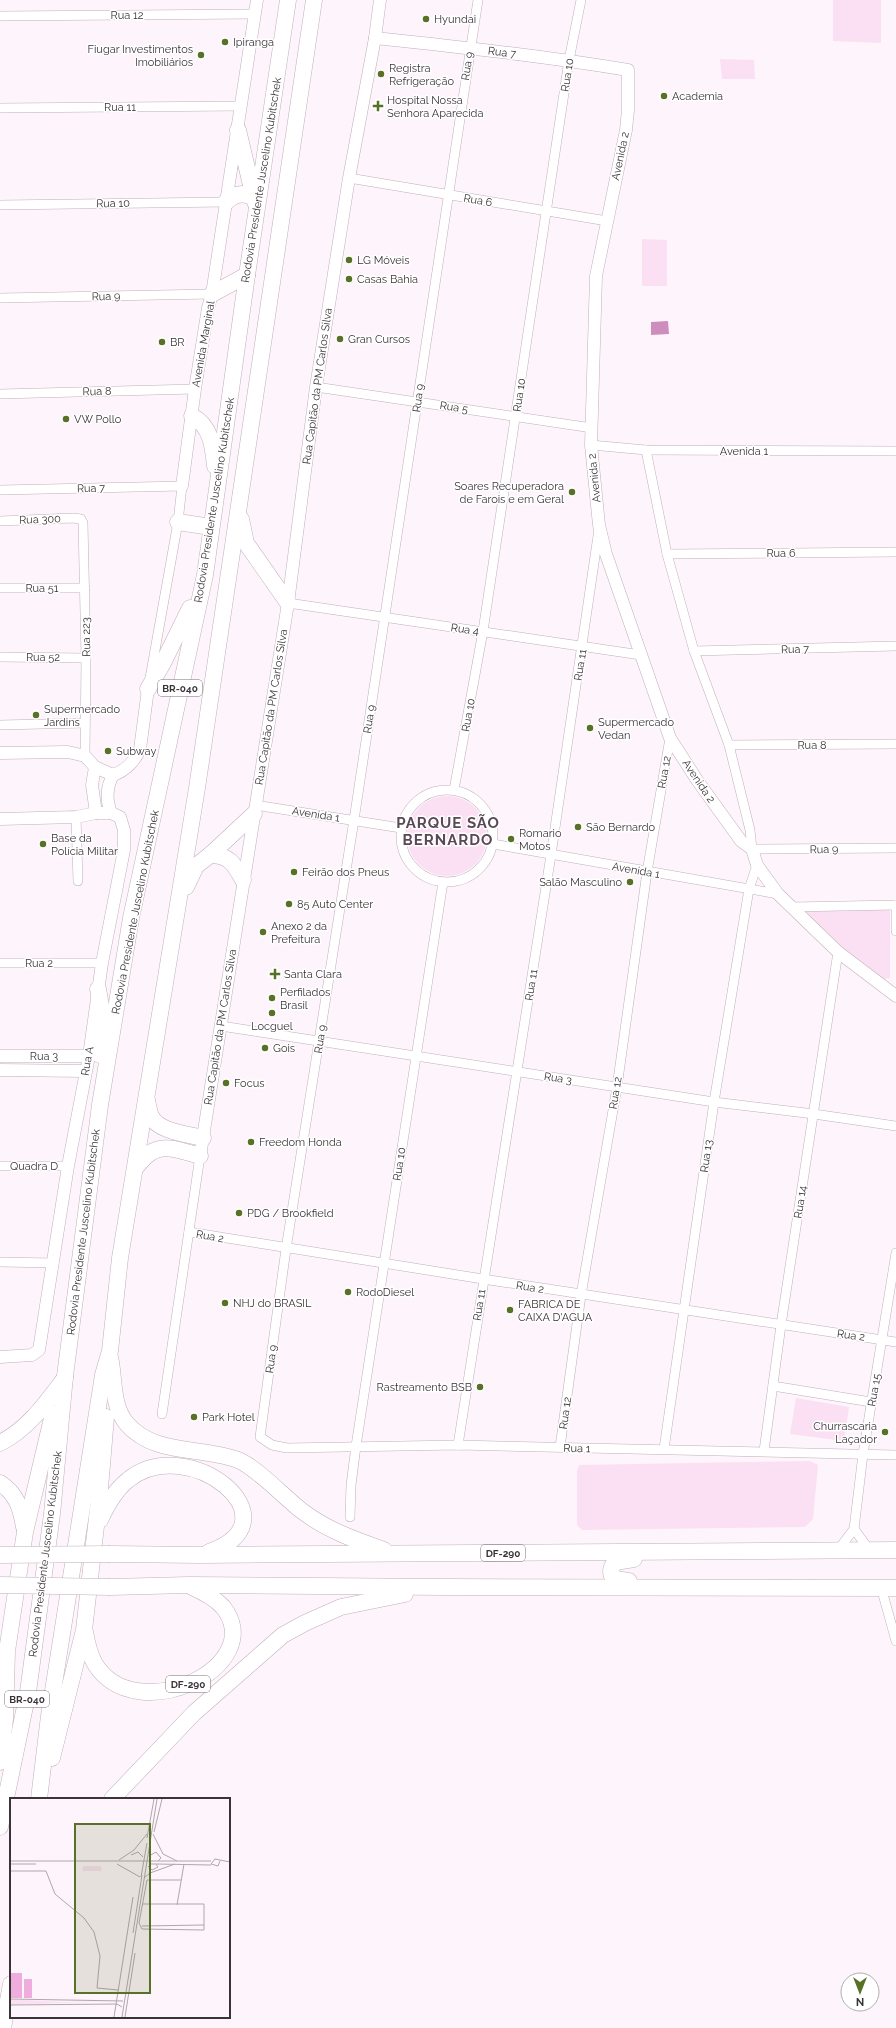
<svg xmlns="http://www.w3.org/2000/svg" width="896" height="2028" viewBox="0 0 896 2028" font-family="Raleway,sans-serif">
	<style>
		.green { fill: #fbe0f3 }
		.water { fill: #cd8dbd }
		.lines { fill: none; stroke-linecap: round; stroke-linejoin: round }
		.street-casing { stroke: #c0afbb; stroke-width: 10 }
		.secondary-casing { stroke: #c0afbb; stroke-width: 13 }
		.highway-casing { stroke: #c0afbb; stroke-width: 17 }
		.street { stroke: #fff; stroke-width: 9 }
		.secondary { stroke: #fff; stroke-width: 12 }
		.highway { stroke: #fff; stroke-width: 16 }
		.highway-bridge-casing { stroke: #c0afbb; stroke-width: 17; stroke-linecap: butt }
		.highway-bridge { stroke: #fff; stroke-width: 16 }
		.poi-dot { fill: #577226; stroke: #fff; stroke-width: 1.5 }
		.labels { text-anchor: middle; stroke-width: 3; stroke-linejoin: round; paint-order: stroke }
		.shield { fill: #fff; stroke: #757074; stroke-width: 1 }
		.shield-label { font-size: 10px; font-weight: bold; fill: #3a3338 }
		.street-label { font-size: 11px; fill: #3a3338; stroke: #fff }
		.poi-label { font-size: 11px; fill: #3a3338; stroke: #fff; text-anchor: start }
		.district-label { font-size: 15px; font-weight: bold; letter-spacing: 1px; fill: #584954; stroke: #fff }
		.inset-road { fill: none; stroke: #b0a7ad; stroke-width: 1 }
		.view { fill: #577226; fill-opacity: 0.15; stroke: #577226; stroke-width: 2 }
		.inset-edge { fill: none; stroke: #3a3338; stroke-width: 2 }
	</style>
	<rect width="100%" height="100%" fill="#fef4fb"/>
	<!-- green -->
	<g class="green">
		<path d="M833,0H881V43L833,41Z"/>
		<path d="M720,59L754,60L755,79H722Z"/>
		<path d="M642,239L667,240V286H642Z"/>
		<circle cx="447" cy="836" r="40"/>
		<path d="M885,906L890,911V978L884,979L844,949L807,913L809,908Z"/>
		<path d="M796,1398L849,1407L844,1441L790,1434Z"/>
		<path d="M810,1461L818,1465L813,1519L805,1527L582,1530L577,1525V1471L579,1465Z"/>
	</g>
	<!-- water -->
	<path class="water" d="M668,321L669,334L651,335V322Z"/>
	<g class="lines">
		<defs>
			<g id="street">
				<path d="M478,0L354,820L286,1249L260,1437L272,1445L287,1448L458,1445L896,1455"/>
				<path d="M0,16L255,14"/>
				<path d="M0,108L241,106"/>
				<path d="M349,178L607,221"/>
				<path d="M0,205L226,202"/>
				<path d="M0,298L212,294"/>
				<path d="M316,387L592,428"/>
				<path d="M0,394L195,389"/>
				<path d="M591,445L646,450L896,451"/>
				<path d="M646,450L667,554L694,651L729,745L750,830L752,849L896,848"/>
				<path d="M0,490L182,486L178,522L150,678"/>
				<path d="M0,521L73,518L81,519L83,523L86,658L85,756"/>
				<path d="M667,554L896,552"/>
				<path d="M0,588H85"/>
				<path d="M288,603L641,655"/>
				<path d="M694,651L896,646"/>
				<path d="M0,657L86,658"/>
				<path d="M0,725L85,723"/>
				<path d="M729,745L896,744"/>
				<circle cx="447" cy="836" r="46"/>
				<path d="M454,790L483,631L569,60L581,0"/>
				<path d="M255,805L401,828"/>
				<path d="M76,817L78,881"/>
				<path d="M493,844L778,894"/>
				<path d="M896,905V931"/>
				<path d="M791,907L896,905"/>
				<path d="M0,963H102"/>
				<path d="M221,1026L714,1102L814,1114L896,1126"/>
				<path d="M0,1166H68"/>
				<path d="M189,1232L483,1279L896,1342"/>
				<path d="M0,1262L54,1263"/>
				<path d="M773,1386L871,1402"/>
				<path d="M162,1414L200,1156"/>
				<path d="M458,1445L551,855L599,529"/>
				<path d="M560,1447L581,1295L617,1087L647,872L670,738"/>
				<path d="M664,1449L714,1102L749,889L757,865"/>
				<path d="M764,1451L781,1325L838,952"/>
				<path d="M350,1517L351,1485L356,1446L443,882"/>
				<path d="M854,1529L863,1454L896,1253"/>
				<path d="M838,1550L854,1529L870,1551"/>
				<path d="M881,1587L896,1641"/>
			</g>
			<g id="secondary">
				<path d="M375,38C460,47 544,56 628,70V110L626,130L596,276L591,445L599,525L606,554L670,738L697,780L741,841L752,849L757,865L778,894L838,952L896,996"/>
				<path d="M182,486L195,389L208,308L212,294L257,0"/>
				<path d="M0,753L68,752L85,756L95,767L113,775C125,771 135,761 140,749L148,689"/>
				<path d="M95,767L92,785L96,813"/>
				<path d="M111,813C106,800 106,788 113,775"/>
				<path d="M0,819L76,817L96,813H111L120,817L124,830V850L102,963L89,1056L68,1166L39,1350L32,1355L0,1357"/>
				<path d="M0,1056H89"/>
				<path d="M0,1070L85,1071"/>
				<path d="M200,1156L288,603L316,387L349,178L375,38L380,0"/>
			</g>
			<g id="highway">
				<path d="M238,130L255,202"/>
				<path d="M226,202C234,194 243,192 253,197"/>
				<path d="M212,294L247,275"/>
				<path d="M192,416C211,426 213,446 215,466"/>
				<path d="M241,519L246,543L288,603"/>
				<path d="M178,522L211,527"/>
				<path d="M148,689L163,663L190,608"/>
				<path d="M210,855C230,855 234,864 243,880"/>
				<path d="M186,887L196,866L210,855L254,814"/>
				<path d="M98,989L102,1012L100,1055"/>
				<path d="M147,1100C148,1105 149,1112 151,1116C158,1132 188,1134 203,1138"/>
				<path d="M136,1167C140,1163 144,1157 149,1154C163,1142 185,1152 200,1156"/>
				<path d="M110,1357C115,1379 111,1405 127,1424C155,1456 201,1446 238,1460C256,1467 285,1498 302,1511C327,1530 355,1540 384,1550"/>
				<path d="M0,1443C28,1429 46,1403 65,1378"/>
				<path d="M0,1483C17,1494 21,1509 24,1527"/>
				<path d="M100,1520C107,1505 115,1490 128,1480C188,1431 300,1520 209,1552"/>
				<path d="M110,1554L201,1555L896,1550"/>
				<path d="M629,1581L614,1579C609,1573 611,1567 615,1562L634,1559"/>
				<path d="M110,1587L189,1585L446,1587L896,1588"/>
				<path d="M85,1632C87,1643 89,1654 95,1664C136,1730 270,1666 223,1607C215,1598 203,1592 192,1587"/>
				<path d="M52,1758L84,1630L99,1500L106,1417"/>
				<path d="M0,1762L5,1719L7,1651L25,1532L53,1414"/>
				<path d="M39,1799L49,1716L103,1375L110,1351L120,1258L197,788L314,0"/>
				<path d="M112,1799L194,1713L283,1635L305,1623L341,1607L405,1594"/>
				<path d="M0,1827L28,1692L52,1514L65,1376L100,1105L131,918L205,575L247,275L288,0"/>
				<path d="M3,2028L11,1984"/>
			</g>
		</defs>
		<!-- street casing -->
		<use href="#street" class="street-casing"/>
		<!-- secondary casing -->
		<use href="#secondary" class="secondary-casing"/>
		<!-- highway casing -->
		<use href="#highway" class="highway-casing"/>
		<!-- street -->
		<use href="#street" class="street"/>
		<!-- secondary -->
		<use href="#secondary" class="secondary"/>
		<!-- highway -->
		<use href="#highway" class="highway"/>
		<defs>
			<g id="highway-bridge">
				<path d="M0,1555L110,1554"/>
				<path d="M0,1585L110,1587"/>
			</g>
		</defs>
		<!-- highway-bridge casing -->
		<use href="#highway-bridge" class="highway-bridge-casing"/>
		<!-- highway-bridge -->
		<use href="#highway-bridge" class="highway-bridge"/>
	</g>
	<!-- markers -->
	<g class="poi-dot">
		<circle cx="426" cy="19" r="4"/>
		<circle cx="225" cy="42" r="4"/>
		<circle cx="201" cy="55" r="4"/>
		<circle cx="381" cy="74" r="4"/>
		<circle cx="664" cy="96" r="4"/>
		<path d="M376 100h4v4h4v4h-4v4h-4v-4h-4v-4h4z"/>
		<circle cx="349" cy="260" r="4"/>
		<circle cx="349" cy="279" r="4"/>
		<circle cx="340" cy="339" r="4"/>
		<circle cx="162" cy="342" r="4"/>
		<circle cx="66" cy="419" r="4"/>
		<circle cx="572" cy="492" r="4"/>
		<circle cx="36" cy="715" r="4"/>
		<circle cx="590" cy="728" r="4"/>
		<circle cx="108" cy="751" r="4"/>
		<circle cx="578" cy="827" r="4"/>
		<circle cx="511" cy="839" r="4"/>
		<circle cx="43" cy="844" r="4"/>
		<circle cx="294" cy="872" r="4"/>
		<circle cx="630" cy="882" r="4"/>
		<circle cx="289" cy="904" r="4"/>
		<circle cx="263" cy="932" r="4"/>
		<path d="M273 968h4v4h4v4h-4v4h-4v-4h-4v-4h4z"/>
		<circle cx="272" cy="998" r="4"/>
		<circle cx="272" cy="1013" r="4"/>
		<circle cx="265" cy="1048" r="4"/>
		<circle cx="226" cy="1083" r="4"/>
		<circle cx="251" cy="1142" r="4"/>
		<circle cx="239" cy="1213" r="4"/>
		<circle cx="348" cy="1292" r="4"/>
		<circle cx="225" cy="1303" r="4"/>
		<circle cx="510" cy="1310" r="4"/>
		<circle cx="480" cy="1387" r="4"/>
		<circle cx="194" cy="1417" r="4"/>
		<circle cx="885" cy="1432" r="4"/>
	</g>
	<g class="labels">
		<!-- shield labels -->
		<g class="shield">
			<rect x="158" y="680" width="44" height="16" rx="3"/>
			<rect x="481" y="1545" width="44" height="16" rx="3"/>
			<rect x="166" y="1676" width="44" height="16" rx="3"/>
			<rect x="5" y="1691" width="44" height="16" rx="3"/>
		</g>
		<g class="shield-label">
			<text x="180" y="692">BR-040</text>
			<text x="503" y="1557">DF-290</text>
			<text x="188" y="1688">DF-290</text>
			<text x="27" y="1703">BR-040</text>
		</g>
		<!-- street labels -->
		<g class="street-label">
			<text x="127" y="19">Rua 12</text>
			<text transform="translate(502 52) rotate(7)" y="4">Rua 7</text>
			<text transform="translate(467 66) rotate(-81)" y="4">Rua 9</text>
			<text transform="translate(567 75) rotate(-81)" y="4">Rua 10</text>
			<text x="120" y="111">Rua 11</text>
			<text transform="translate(620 156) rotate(-78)" y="4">Avenida 2</text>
			<text transform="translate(261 180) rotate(-81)" y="4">Rodovia Presidente Juscelino Kubitschek</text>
			<text transform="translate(478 200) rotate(10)" y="4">Rua 6</text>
			<text transform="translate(113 203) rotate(-1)" y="4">Rua 10</text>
			<text transform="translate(106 296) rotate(-1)" y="4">Rua 9</text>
			<text transform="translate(203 344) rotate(-80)" y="4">Avenida Marginal</text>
			<text transform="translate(317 386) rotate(-82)" y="4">Rua Capitão da PM Carlos Silva</text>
			<text transform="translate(97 391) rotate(-1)" y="4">Rua 8</text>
			<text transform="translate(519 395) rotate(-82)" y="4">Rua 10</text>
			<text transform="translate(418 398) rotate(-82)" y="4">Rua 9</text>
			<text transform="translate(454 407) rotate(9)" y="4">Rua 5</text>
			<text x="744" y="455">Avenida 1</text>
			<text transform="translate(594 478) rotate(-96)" y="4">Avenida 2</text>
			<text transform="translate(91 488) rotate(-1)" y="4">Rua 7</text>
			<text transform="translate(214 500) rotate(-81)" y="4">Rodovia Presidente Juscelino Kubitschek</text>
			<text transform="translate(40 519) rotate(-2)" y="4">Rua 300</text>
			<text x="781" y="557">Rua 6</text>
			<text x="42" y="592">Rua 51</text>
			<text transform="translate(465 629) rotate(8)" y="4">Rua 4</text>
			<text transform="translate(86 637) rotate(-91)" y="4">Rua 223</text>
			<text transform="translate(795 649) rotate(-1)" y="4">Rua 7</text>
			<text x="43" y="661">Rua 52</text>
			<text transform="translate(580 665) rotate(-81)" y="4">Rua 11</text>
			<text transform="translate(271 707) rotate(-81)" y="4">Rua Capitão da PM Carlos Silva</text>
			<text transform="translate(468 715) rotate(-80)" y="4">Rua 10</text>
			<text transform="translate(369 719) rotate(-81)" y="4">Rua 9</text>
			<text x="812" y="749">Rua 8</text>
			<text transform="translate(664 772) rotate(-80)" y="4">Rua 12</text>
			<text transform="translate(699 781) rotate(56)" y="4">Avenida 2</text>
			<text transform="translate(316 814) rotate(9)" y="4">Avenida 1</text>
			<text transform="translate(824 849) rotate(-1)" y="4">Rua 9</text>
			<text transform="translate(636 870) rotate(10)" y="4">Avenida 1</text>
			<text transform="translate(135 912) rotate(-79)" y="4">Rodovia Presidente Juscelino Kubitschek</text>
			<text x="39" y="967">Rua 2</text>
			<text transform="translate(531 985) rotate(-81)" y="4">Rua 11</text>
			<text transform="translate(220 1027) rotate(-81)" y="4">Rua Capitão da PM Carlos Silva</text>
			<text transform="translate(320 1039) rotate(-81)" y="4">Rua 9</text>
			<text x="44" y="1060">Rua 3</text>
			<text transform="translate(87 1061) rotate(-80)" y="4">Rua A</text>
			<text transform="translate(558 1078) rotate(9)" y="4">Rua 3</text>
			<text transform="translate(615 1093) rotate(-81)" y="4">Rua 12</text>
			<text transform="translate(706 1156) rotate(-82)" y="4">Rua 13</text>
			<text transform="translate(399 1164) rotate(-81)" y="4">Rua 10</text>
			<text x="34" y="1170">Quadra D</text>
			<text transform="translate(800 1202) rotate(-81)" y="4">Rua 14</text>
			<text transform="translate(83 1232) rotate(-83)" y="4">Rodovia Presidente Juscelino Kubitschek</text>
			<text transform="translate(210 1236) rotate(10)" y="4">Rua 2</text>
			<text transform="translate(530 1287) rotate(9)" y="4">Rua 2</text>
			<text transform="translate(479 1305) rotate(-81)" y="4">Rua 11</text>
			<text transform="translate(851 1335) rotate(8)" y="4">Rua 2</text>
			<text transform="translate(271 1359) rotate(-82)" y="4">Rua 9</text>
			<text transform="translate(874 1390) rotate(-80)" y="4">Rua 15</text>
			<text transform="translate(565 1413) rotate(-82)" y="4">Rua 12</text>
			<text transform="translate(577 1448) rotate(1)" y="4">Rua 1</text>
			<text transform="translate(45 1554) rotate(-83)" y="4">Rodovia Presidente Juscelino Kubitschek</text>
		</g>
		<!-- poi labels -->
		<g class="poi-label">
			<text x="434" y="23">Hyundai</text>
			<text x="233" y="46">Ipiranga</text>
			<text x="193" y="53" text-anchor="end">Fiugar Investimentos<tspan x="193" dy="13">Imobiliários</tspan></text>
			<text x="389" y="72">Registra<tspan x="389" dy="13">Refrigeração</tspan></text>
			<text x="672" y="100">Academia</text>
			<text x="387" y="104">Hospital Nossa<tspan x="387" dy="13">Senhora Aparecida</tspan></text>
			<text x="357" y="264">LG Móveis</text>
			<text x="357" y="283">Casas Bahia</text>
			<text x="348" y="343">Gran Cursos</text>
			<text x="170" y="346">BR</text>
			<text x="74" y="423">VW Pollo</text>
			<text x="564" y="490" text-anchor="end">Soares Recuperadora<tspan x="564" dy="13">de Farois e em Geral</tspan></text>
			<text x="44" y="713">Supermercado<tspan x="44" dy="13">Jardins</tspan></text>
			<text x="598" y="726">Supermercado<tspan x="598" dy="13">Vedan</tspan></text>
			<text x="116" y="755">Subway</text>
			<text x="586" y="831">São Bernardo</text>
			<text x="519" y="837">Romario<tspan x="519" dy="13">Motos</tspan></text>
			<text x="51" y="842">Base da<tspan x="51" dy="13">Polícia Militar</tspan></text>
			<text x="302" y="876">Feirão dos Pneus</text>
			<text x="622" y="886" text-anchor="end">Salão Masculino</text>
			<text x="297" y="908">85 Auto Center</text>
			<text x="271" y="930">Anexo 2 da<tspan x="271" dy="13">Prefeitura</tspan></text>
			<text x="284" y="978">Santa Clara</text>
			<text x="280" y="996">Perfilados<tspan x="280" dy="13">Brasil</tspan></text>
			<text x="272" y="1030" text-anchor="middle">Locguel</text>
			<text x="273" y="1052">Gois</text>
			<text x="234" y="1087">Focus</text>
			<text x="259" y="1146">Freedom Honda</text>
			<text x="247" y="1217">PDG / Brookfield</text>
			<text x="356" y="1296">RodoDiesel</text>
			<text x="233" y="1307">NHJ do BRASIL</text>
			<text x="518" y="1308">FABRICA DE<tspan x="518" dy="13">CAIXA D'AGUA</tspan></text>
			<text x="472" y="1391" text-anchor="end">Rastreamento BSB</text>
			<text x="202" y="1421">Park Hotel</text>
			<text x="877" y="1430" text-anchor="end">Churrascaria<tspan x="877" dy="13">Laçador</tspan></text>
		</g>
		<!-- district labels -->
		<g class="district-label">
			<text x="448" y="828">PARQUE SÃO<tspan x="448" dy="17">BERNARDO</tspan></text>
		</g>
	</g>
	<!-- overview -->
	<g transform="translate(10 1798)">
		<rect width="220" height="220" fill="#fef4fb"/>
		<path d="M73,68H91L92,73H72ZM0,201L53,204L107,203L0,207Z" fill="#fbe0f3"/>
		<path d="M0,175H12V200H0ZM14,181H22V200H14Z" fill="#efaddd"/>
		<path class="inset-road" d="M144,34L152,1M143,36L153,56L167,63M137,40L144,1M121,57L128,54L133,59M109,62L124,52L137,36M0,63H148L151,60L146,54L139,58M148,63H201M210,63L208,68L201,66L205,61L220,64M0,66H26M107,66L130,79M146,66L201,67M138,68L142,72L148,69L146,66H141M0,73H36L45,96L74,120L84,134L90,158L87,190L108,192M131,79L137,45M134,80L140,75L165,66M167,107L174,66M132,128L194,127M132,131L194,132V106H133M132,131L129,125L137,82H171M123,135L132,77M0,201L113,203M0,207L107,206L112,209M104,219L123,99M112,219L147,1M115,219L125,155"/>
		<path class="view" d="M65,26H140V195H65Z"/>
		<rect width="220" height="220" class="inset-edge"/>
	</g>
	<!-- north arrow -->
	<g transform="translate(860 1992) rotate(180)"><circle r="19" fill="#ffffff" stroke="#b0adaf"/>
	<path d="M0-3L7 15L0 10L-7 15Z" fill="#577226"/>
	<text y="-6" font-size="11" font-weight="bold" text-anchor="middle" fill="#3a3338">N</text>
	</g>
</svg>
